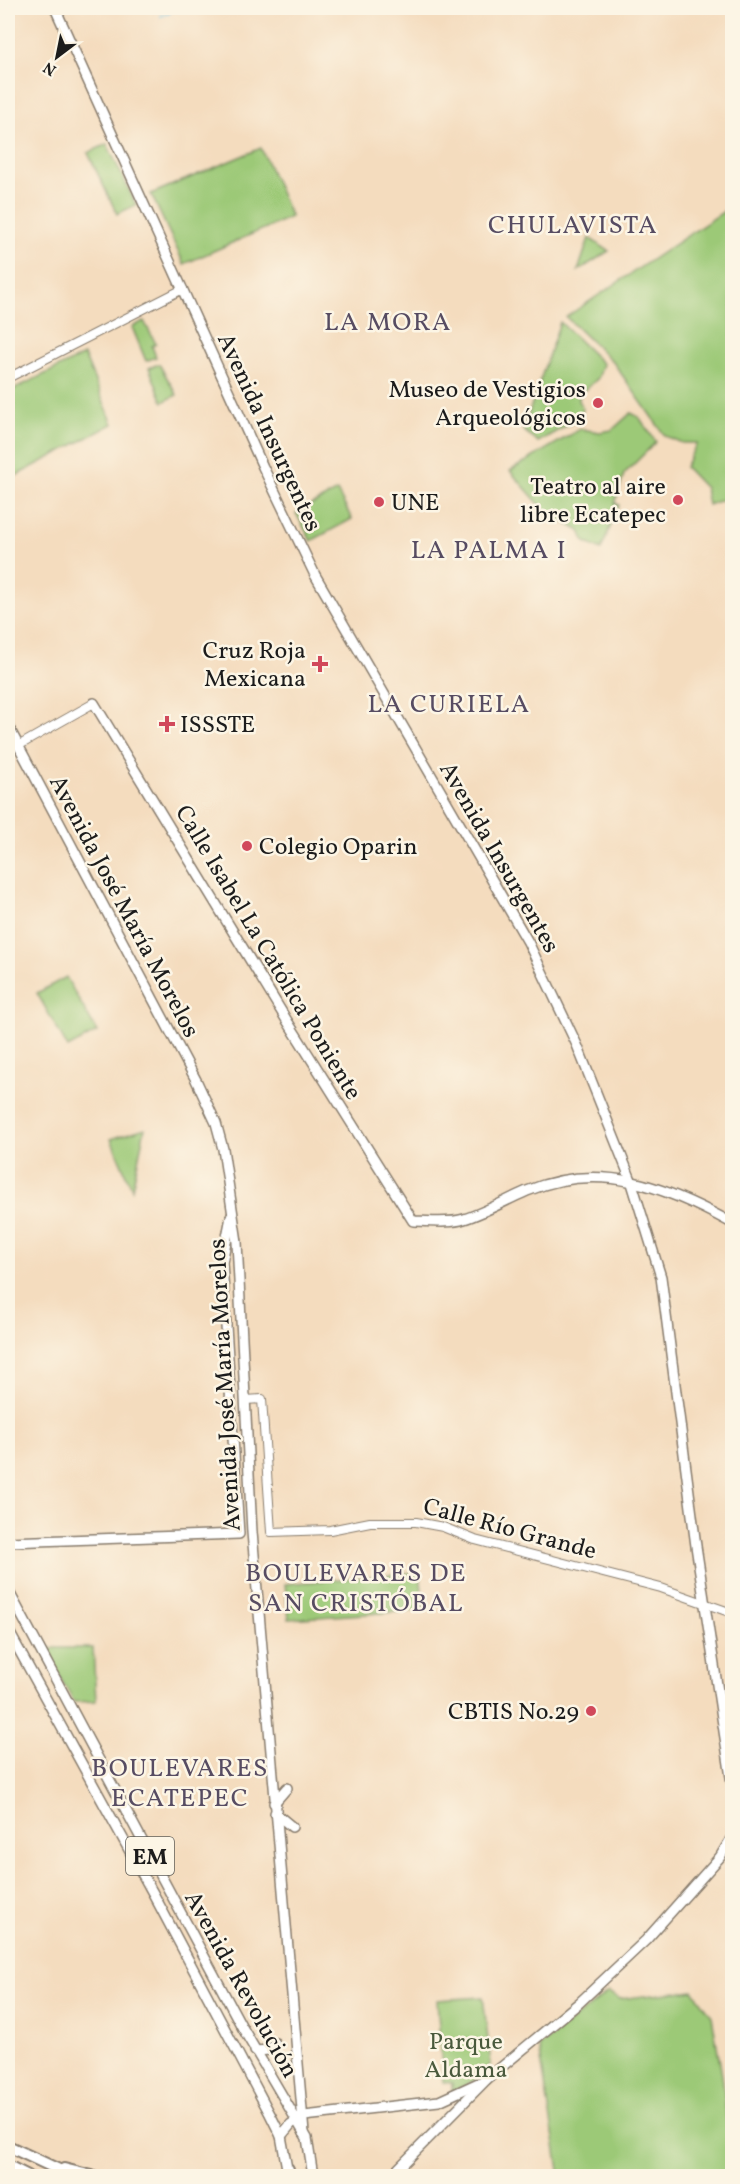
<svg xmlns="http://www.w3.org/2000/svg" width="740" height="2184" viewBox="0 0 740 2184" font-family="Vollkorn,serif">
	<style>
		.green { fill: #9cc977; stroke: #5c724a; stroke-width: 1.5 }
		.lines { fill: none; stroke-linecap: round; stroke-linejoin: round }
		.stream { stroke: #68c5e6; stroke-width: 2 }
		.minor-casing { stroke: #887c6d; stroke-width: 10 }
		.major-casing { stroke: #887c6d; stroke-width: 12 }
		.highway-casing { stroke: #887c6d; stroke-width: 14 }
		.minor { stroke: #fff; stroke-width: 8 }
		.major { stroke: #fff; stroke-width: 9 }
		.highway { stroke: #fff; stroke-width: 10 }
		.poi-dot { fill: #d1495b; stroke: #fcf5e5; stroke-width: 2 }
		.labels { text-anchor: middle; stroke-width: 5; stroke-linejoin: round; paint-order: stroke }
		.shield { fill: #fcf5e5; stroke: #5f5d58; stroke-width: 1.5 }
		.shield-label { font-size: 22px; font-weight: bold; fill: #1c1c1c }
		.poi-label { font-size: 24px; fill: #1c1c1c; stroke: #fcf5e5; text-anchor: end }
		.street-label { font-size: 24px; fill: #1c1c1c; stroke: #fcf5e5 }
		.park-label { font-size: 24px; fill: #49593c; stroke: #fcf5e5 }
		.neighbourhood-label { font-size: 26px; letter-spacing: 1.5px; fill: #574c62; stroke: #fcf5e5 }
	</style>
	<rect width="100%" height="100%" fill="#fcf5e5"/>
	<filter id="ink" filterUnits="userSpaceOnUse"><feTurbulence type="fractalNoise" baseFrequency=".0167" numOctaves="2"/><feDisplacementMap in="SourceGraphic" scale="12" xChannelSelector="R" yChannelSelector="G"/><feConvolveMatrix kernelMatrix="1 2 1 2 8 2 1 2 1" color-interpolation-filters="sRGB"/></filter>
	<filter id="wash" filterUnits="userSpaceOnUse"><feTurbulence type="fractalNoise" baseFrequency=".008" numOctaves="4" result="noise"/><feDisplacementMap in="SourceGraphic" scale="24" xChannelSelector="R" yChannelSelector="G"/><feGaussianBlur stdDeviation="1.35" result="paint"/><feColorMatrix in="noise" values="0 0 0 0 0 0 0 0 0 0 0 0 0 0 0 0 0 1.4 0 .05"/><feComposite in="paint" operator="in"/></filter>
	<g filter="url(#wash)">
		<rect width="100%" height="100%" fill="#f4dcbe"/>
		<!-- green -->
		<g class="green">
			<path d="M107,144L136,205L117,214L88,153Z"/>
			<path d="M261,148L291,217L184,264L151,194Z"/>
			<path d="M732,206V502L727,498L708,505L705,488L685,467L697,443H682L665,436L613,362L566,317Z"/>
			<path d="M589,238L609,251L578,271Z"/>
			<path d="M144,321L156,344L152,346L156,357L146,361L132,327Z"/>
			<path d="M560,322L603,364C601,368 600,375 598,378C589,389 571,392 583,409L580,418L538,442L523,430Z"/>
			<path d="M84,355L113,424L8,480V392Z"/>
			<path d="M159,364L177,395L163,402L149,368Z"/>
			<path d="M631,413L639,417L656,442L624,474L615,503L619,505L601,550L585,542L580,531L547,513L510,471L580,429L600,432L612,430Z"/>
			<path d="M337,491L352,519L311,541L296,513Z"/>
			<path d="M66,977L97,1032L68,1048L37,993Z"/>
			<path d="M145,1128L132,1189L111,1139Z"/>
			<path d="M420,1572L424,1610L289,1619L285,1584Z"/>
			<path d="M43,1648H93L96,1701L74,1702Z"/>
			<path d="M693,1990L712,2016L723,2081L732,2176H560L539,2047L608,1992L620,1999Z"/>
			<path d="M483,1997L491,2064L481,2077L452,2092V2083L443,2082L437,2000Z"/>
		</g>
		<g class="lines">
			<!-- stream -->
			<path class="stream" d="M161,16L177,8"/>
		</g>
	</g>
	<g filter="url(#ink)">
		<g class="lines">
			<defs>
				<g id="minor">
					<path d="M8,378L183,289"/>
					<path d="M18,746L94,703"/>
					<path d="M245,1400L262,1399L271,1532L330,1530L370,1522H416L443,1527L475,1540L661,1588L732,1613"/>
				</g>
				<g id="major">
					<path d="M55,8L263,467L315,575L528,942L577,1045L631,1180L661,1277L696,1546L732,1784"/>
					<path d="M94,703L286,1019L413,1221C429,1221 449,1224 464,1219C486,1212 506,1200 527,1191C601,1160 666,1187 732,1223"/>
					<path d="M8,726L196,1080L216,1123L223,1149L237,1242L252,1532L304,2133"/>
					<path d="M8,1542L239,1534L222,1262L231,1217"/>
					<path d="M8,1590L242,2027L307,2138L313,2176"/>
					<path d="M8,1630L154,1895L270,2114L281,2136L288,2174"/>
					<path d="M274,1803L287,1788"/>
					<path d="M275,1813L292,1827"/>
					<path d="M255,2051L270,2050L275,2043"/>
					<path d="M281,2136L291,2124L304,2116L439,2101L487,2079L579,2003L646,1940L720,1857L732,1837"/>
					<path d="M391,2176L486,2080"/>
				</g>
				<g id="highway">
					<path d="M8,2146L72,2176"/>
					<path d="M8,2166L28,2176"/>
					<path d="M64,2169L92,2176"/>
					<path d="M285,2176L288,2169"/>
				</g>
			</defs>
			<!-- minor casing -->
			<use href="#minor" class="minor-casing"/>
			<!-- major casing -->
			<use href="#major" class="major-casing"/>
			<!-- highway casing -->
			<use href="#highway" class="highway-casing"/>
			<!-- minor -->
			<use href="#minor" class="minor"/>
			<!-- major -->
			<use href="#major" class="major"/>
			<!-- highway -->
			<use href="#highway" class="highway"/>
		</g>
	</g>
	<!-- markers -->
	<g class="poi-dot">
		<circle cx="598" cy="403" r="6"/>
		<circle cx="678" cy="500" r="6"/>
		<circle cx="379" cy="502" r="6"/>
		<path d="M317 655h6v6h6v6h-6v6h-6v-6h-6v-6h6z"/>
		<path d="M164 715h6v6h6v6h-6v6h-6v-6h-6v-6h6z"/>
		<circle cx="247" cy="846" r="6"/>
		<circle cx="591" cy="1711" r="6"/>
	</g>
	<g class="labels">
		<!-- shield labels -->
		<rect class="shield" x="126" y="1837" width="48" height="38" rx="4.5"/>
		<g class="shield-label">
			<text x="150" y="1864">EM</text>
		</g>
		<!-- poi labels -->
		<g class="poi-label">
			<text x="586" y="397">Museo de Vestigios<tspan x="586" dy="28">Arqueológicos</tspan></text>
			<text x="666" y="494">Teatro al aire<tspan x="666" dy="28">libre Ecatepec</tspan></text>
			<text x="391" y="510" text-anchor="start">UNE</text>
			<text x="306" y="658">Cruz Roja<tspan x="306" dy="28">Mexicana</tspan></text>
			<text x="180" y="732" text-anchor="start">ISSSTE</text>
			<text x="259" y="854" text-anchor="start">Colegio Oparin</text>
			<text x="579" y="1719">CBTIS No.29</text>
		</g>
		<!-- street labels -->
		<g class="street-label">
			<text transform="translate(270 432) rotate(65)" y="8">Avenida Insurgentes</text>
			<text transform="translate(500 857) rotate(60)" y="8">Avenida Insurgentes</text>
			<text transform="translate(125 906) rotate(62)" y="8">Avenida José María Morelos</text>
			<text transform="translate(269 952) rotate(59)" y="8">Calle Isabel La Católica Poniente</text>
			<text transform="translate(224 1385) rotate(-93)" y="8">Avenida José María Morelos</text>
			<text transform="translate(510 1528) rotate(15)" y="8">Calle Río Grande</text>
			<text transform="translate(242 1984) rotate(61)" y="8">Avenida Revolución</text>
		</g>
		<!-- park labels -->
		<g class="park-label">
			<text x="466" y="2049">Parque<tspan x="466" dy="28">Aldama</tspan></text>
		</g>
		<!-- neighbourhood labels -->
		<g class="neighbourhood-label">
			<text x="573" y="233">CHULAVISTA</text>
			<text x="388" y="330">LA MORA</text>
			<text x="489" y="558">LA PALMA I</text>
			<text x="449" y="712">LA CURIELA</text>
			<text x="356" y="1581">BOULEVARES DE<tspan x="356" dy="30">SAN CRISTÓBAL</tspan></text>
			<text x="180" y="1776">BOULEVARES<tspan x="180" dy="30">ECATEPEC</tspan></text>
		</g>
	</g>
	<!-- margin -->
	<rect width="740" height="2184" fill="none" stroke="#fcf5e5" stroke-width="30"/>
	<!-- north arrow -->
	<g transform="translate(57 57) rotate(212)" stroke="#fcf5e5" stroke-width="4.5" paint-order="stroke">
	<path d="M0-4.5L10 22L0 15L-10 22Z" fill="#1c1c1c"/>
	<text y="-9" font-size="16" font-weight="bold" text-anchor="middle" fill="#1c1c1c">N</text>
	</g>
</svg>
